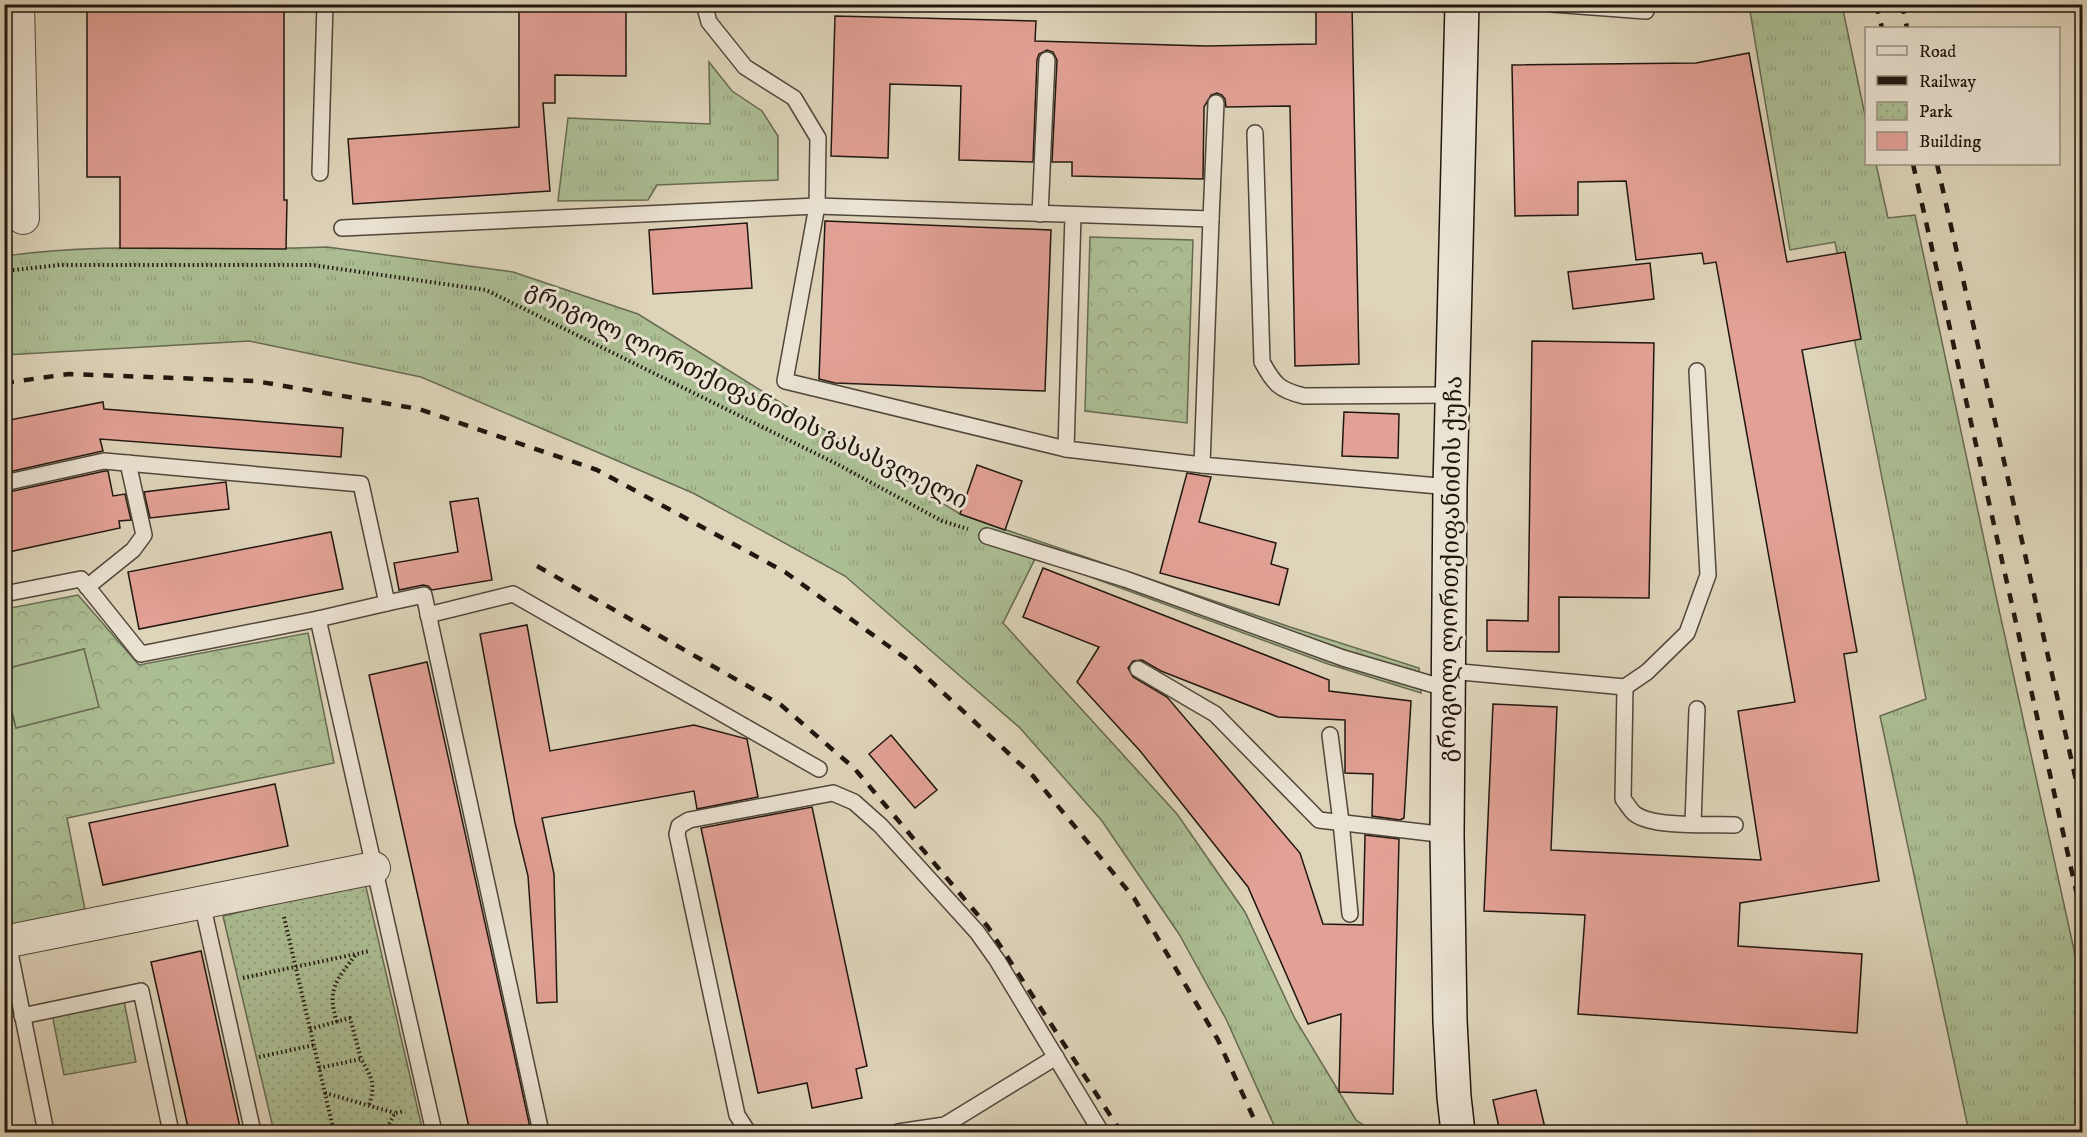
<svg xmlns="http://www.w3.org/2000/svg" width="2087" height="1137" viewBox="0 0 2087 1137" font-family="'IM FELL DW Pica','Noto Serif Georgian',serif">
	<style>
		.grass { fill: url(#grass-tufts); stroke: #666a52; stroke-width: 1.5 }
		.forest { fill: url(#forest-crowns); stroke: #666a52; stroke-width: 1.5 }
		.park { fill: url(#park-dots); stroke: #666a52; stroke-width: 1.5 }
		.pitch { fill: #acbe94; stroke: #666a52; stroke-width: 1.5 }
		.building { fill: #e2a196; stroke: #21170f; stroke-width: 1.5 }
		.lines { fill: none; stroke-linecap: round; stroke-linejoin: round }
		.lane-casing { stroke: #50463a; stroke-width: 18 }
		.street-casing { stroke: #50463a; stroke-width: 34 }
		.secondary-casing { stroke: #21170f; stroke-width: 36 }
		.path { stroke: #21170f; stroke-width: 4; stroke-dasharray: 1.5 3; stroke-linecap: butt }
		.lane { stroke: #eae3d2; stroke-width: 15 }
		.street { stroke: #eae3d2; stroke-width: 32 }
		.secondary { stroke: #eae3d2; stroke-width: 33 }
		.rail { stroke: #21170f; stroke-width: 4.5; stroke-dasharray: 10 10; stroke-linecap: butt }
		.labels { text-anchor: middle; stroke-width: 6; stroke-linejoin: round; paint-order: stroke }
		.street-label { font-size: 24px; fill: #21170f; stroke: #eae3d2 }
	</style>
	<defs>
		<pattern id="grass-tufts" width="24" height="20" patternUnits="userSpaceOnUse" patternTransform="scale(1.5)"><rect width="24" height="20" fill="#acbe94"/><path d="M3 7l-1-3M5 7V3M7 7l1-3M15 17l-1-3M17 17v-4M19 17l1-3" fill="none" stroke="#94a37e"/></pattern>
		<pattern id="forest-crowns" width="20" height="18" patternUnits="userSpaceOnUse" patternTransform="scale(1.5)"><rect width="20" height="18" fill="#acbe94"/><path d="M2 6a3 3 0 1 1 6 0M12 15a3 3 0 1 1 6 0" fill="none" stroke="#94a37e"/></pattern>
		<pattern id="park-dots" width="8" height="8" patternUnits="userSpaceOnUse" patternTransform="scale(1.5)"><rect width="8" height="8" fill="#acbe94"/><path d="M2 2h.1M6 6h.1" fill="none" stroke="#94a37e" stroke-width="1.8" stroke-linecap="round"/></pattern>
	</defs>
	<rect width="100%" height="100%" fill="#ded4ba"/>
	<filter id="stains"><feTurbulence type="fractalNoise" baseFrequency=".00333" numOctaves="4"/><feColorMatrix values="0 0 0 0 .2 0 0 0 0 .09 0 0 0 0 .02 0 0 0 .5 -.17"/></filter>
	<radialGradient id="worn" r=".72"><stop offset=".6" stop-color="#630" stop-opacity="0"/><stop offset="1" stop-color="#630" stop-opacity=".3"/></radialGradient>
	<!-- grass -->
	<g class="grass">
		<path d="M1749,5H1842L1866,120V164H1876L1888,218L1915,215L1996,596L2082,986V1132H1969L1880,716L1926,699L1835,242L1790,250Z"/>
		<path d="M709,62L732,91L762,111L778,136V180L657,185L648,200L558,201L568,118L710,124Z"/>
		<path d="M327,247L513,272L638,314L960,514L1290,627L1419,668L1421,693L1328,664L1036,557L1003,623L1177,814L1245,912L1295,1019L1356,1120L1374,1132H1277L1226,1019L1179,934L1102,821L1020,728L845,576L693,493L421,377L249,341L5,355V256C111,241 220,252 327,247Z"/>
	</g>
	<!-- forest -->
	<g class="forest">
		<path d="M1090,237L1193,240L1187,423L1085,411Z"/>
		<path d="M78,595L139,665L308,633L334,763L67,818L86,915L13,927L4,880V684L16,728L84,649L5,669V609Z"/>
	</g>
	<!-- park -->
	<g class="park">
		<path d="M365,883L423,1132H274L223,916Z"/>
		<path d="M124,1001L136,1062L64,1075L52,1014Z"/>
	</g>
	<!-- pitch -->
	<path class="pitch" d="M84,649L99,707L16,728L5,684V669Z"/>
	<!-- building -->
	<g class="building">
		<path d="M87,4H284V200H287L286,249L120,248V177H87Z"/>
		<path d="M519,4L626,7V76L555,75V103H543L550,191L353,204L348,139L519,127Z"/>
		<path d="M1316,4H1352L1359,364L1295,366L1290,106L1226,107L1225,99L1222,95L1217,93L1211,95L1204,107L1203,179L1072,176V162H1052L1057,60L1053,52L1047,50L1039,54L1037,60L1033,162L959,160L961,86L890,84L888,158L831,156L835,16L1036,21L1035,41L1206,46L1316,44Z"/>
		<path d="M1749,53L1787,262L1845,252L1861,339L1802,350L1857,652L1844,654L1879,881L1740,903L1738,946L1862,954L1857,1033L1578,1014L1585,915L1484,911L1493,704L1557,707L1551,850L1761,860L1738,711L1795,702L1716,262L1704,264L1702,253L1636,260L1626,181L1578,182V215L1515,216L1512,65L1696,63Z"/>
		<path d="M825,221L1051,230L1045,391L835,383L819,379Z"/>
		<path d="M747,223L752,288L653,294L649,230Z"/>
		<path d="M1650,263L1654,299L1573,309L1568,272Z"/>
		<path d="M1532,341L1654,343L1649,598L1559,597V652L1487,651V620L1528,621Z"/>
		<path d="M103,402L104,409L343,428L341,457L100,439L103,451L4,473V421Z"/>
		<path d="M1344,412L1399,414L1398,458L1342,456Z"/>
		<path d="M977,465L1022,481L1005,530L960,514Z"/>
		<path d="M105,471H108L113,496L125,494L131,520L119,521L120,528L4,553V493Z"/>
		<path d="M1187,473L1211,477L1199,522L1276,543L1271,564L1288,569L1279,605L1160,573Z"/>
		<path d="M226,482L229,509L150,518L144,492Z"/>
		<path d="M478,498L492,580L432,590L428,586L423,585L399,590L394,563L458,552L450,502Z"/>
		<path d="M331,532L343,589L139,629L128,572Z"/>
		<path d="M1043,568L1329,680V691L1411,701L1404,818L1400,820L1372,816L1373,774L1345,773V720L1278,717L1161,671L1142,660L1133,661L1128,668L1133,677L1167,697L1300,853L1323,924L1363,925L1365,835L1399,839L1393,1094L1339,1092L1341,1014L1308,1024L1248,887L1141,752L1077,682L1099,647L1023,617Z"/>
		<path d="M527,625L550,751L694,725L747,739L758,797L697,809L694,791L542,818L554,874L557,1002L537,1003L528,876L515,823L480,634Z"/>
		<path d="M427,662L513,1049L531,1132H470L369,675Z"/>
		<path d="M891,735L937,790L915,808L869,754Z"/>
		<path d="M275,784L288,846L103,885L89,823Z"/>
		<path d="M812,807L867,1066L856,1069L862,1098L812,1108L807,1083L758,1093L701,828Z"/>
		<path d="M201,951L241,1132H189L151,962Z"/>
		<path d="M1536,1090L1546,1132H1500L1493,1100Z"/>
	</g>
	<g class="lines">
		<defs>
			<g id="lane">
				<path d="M704,4L709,22L745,67L794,98L818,138L817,206L785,381L1066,449L1202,465"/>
				<path d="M1552,4L1646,11L1648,4"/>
				<path d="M1255,133L1262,362C1274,384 1279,390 1304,396L1452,395"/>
				<path d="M320,173L325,4"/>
				<path d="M1040,214L1047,60"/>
				<path d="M1211,219L1216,103"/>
				<path d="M4,225H7"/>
				<path d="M342,228L817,206L1211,219L1202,465L1450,487"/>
				<path d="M1066,449L1073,215"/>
				<path d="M4,483L104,461L361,484L387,603L318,619"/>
				<path d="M987,536L1125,579L1343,658L1448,689"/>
				<path d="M87,587L133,550L144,535L128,463"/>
				<path d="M4,594L81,579L141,654L318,619L434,1132"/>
				<path d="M387,603L424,595L541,1132"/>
				<path d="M428,615L513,594L819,769"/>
				<path d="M1138,669L1215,714L1319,820L1447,835"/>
				<path d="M1450,671L1625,687L1647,672L1687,633L1708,575L1697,371"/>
				<path d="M1625,687L1623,799C1627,804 1631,811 1635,814C1654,828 1711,824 1735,825"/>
				<path d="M1330,735L1341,822L1350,914"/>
				<path d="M1693,824L1697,709"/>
				<path d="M202,903L253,1132"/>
				<path d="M7,938L46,1132"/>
				<path d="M22,1016L141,991L171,1132"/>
				<path d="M748,1132L737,1115L677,834L679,826L689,820L833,793L854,802L881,826L977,932L997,960L1101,1132"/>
				<path d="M898,1132L945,1125L1056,1057"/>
			</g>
			<g id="street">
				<path d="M18,4L23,218"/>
				<path d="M4,942L374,868"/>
			</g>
			<path id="secondary" d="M1458,1132L1454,1097L1450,1021L1447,835L1450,487L1462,4"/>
		</defs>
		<!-- lane casing -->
		<use href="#lane" class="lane-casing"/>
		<!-- street casing -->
		<use href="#street" class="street-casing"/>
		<!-- secondary casing -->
		<use href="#secondary" class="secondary-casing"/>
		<!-- path -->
		<g class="path">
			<path d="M4,271L60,265H312L486,290L835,463L942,521L968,529"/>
			<path d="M284,917L334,1132"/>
			<path d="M243,978L370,951"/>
			<path d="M337,1022C326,989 337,980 356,954"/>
			<path d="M310,1029L350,1018L361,1059"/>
			<path d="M259,1057L314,1045"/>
			<path d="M319,1068L361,1059C372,1078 376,1084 369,1105"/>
			<path d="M325,1093L395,1113"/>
			<path d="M385,1132L395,1113L405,1111"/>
		</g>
		<!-- lane -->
		<use href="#lane" class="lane"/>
		<!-- street -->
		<use href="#street" class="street"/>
		<!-- secondary -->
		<use href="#secondary" class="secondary"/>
		<!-- rail -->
		<g class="rail">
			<path d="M1876,4L1882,28"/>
			<path d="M1902,4L1907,28"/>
			<path d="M1913,164L2082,917"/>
			<path d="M1937,164L2082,807"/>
			<path d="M4,383L69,374L255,381L419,409L597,470L785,572L908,660L1033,776L1134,898L1218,1040L1260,1132"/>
			<path d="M537,566L781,705L854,768L988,927L1121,1132"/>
		</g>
	</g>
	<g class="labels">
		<!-- street labels -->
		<g class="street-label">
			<text transform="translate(747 395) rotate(26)" y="8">გრიგოლ ლორთქიფანიძის გასასვლელი</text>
			<text transform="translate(1450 569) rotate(-89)" y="8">გრიგოლ ლორთქიფანიძის ქუჩა</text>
		</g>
	</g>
	<!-- margin -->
	<rect width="2087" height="1137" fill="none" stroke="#ded4ba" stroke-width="24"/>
	<rect x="6" y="6" width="2075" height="1125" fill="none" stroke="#21170f" stroke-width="3"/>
	<rect x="12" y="12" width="2063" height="1113" fill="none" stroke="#21170f" stroke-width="1.5"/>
	<!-- legend -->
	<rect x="1865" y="27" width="195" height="138" fill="#eae3d2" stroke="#9a9184" stroke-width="1.5"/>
	<rect x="1877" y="46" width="30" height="9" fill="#eae3d2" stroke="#9a9184" stroke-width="1.5"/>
	<text x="1919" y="57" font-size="18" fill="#21170f">Road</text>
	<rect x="1877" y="76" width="30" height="9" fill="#21170f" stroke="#9a9184" stroke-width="1.5"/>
	<text x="1919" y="87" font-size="18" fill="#21170f">Railway</text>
	<rect x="1877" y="102" width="30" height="18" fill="url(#park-dots)" stroke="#9a9184" stroke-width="1.5"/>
	<text x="1919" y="117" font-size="18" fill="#21170f">Park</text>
	<rect x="1877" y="132" width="30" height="18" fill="#e2a196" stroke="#9a9184" stroke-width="1.5"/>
	<text x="1919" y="147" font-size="18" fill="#21170f">Building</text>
	<rect width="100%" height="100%" filter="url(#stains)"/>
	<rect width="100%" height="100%" fill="url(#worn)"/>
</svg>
